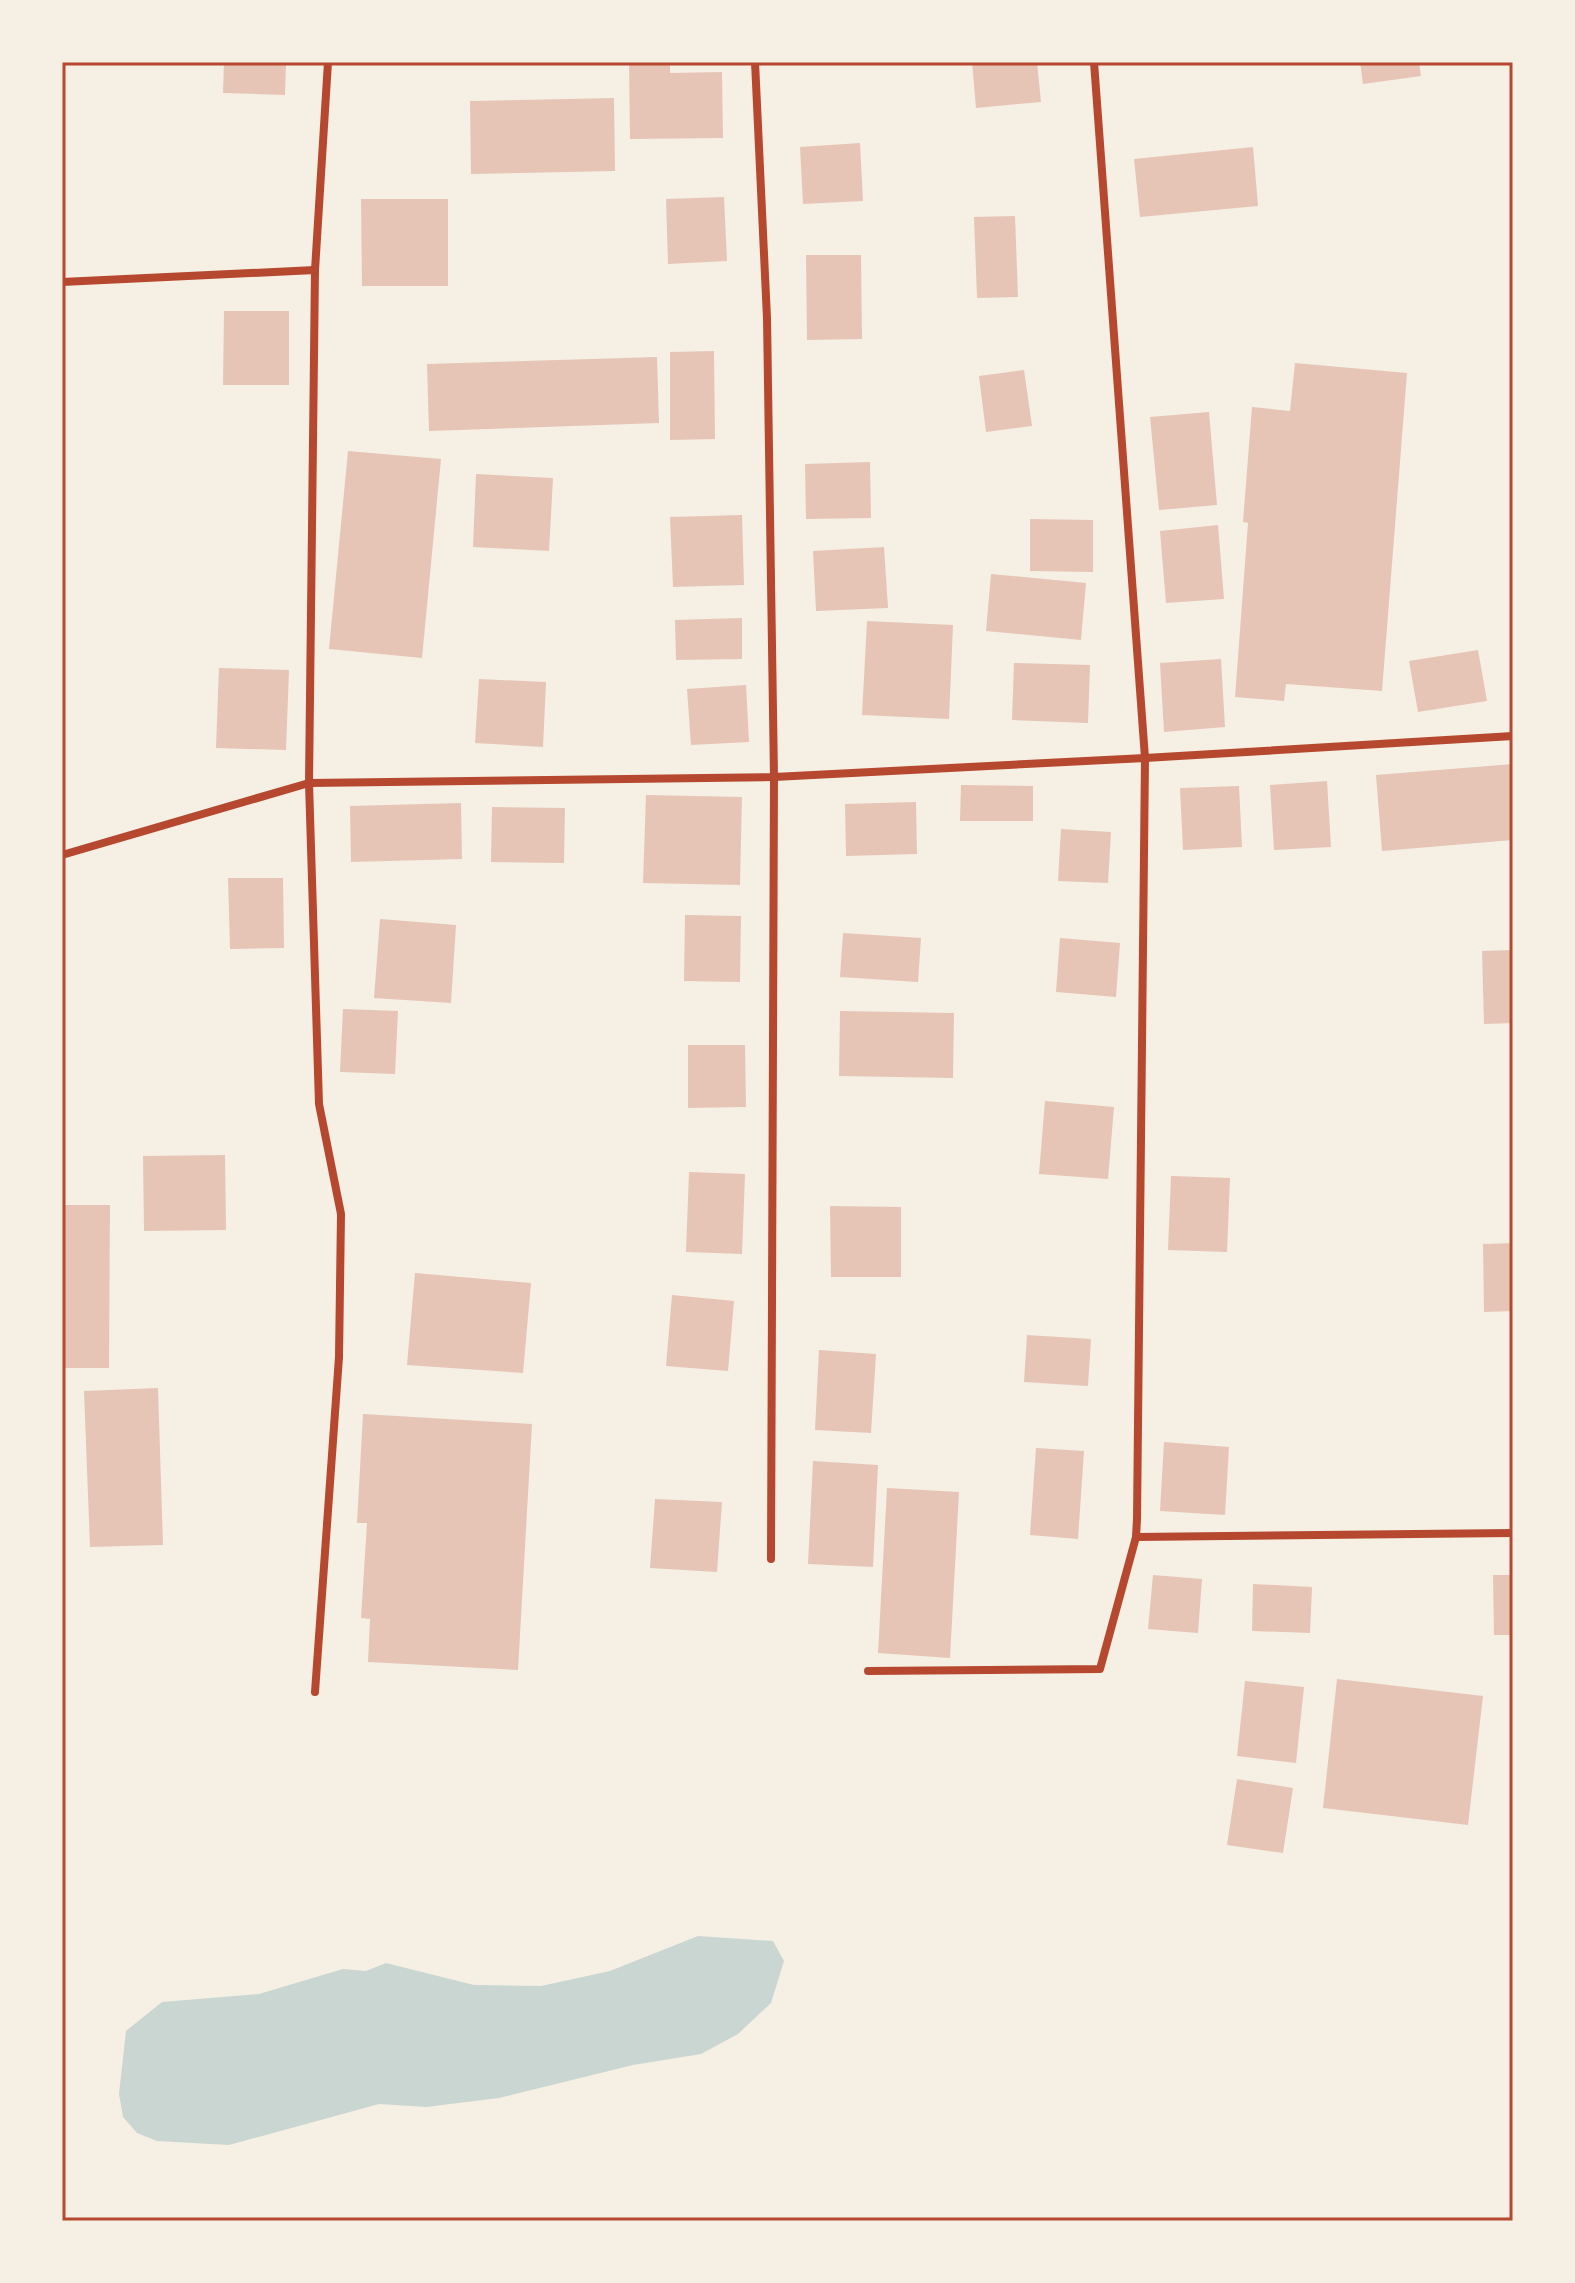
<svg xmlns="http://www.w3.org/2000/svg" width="1575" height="2283" viewBox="0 0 1575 2283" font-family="'Fira Sans',sans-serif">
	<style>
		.water { fill: #c9d6d2 }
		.building { fill: #e6c5b7 }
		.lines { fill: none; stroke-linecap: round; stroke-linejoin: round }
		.minor { stroke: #b5482f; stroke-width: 8 }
		.neatline { fill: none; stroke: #b5482f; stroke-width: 3 }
	</style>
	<rect width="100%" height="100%" fill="#f6efe4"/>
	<!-- water -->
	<path class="water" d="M698,1936L773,1941L784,1961L771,2003L738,2034L701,2054L633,2065L499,2098L426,2107L379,2104L229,2145L157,2141L137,2133L123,2117L119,2094L126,2031L162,2002L259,1994L343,1969L366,1971L386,1963L474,1985L541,1986L610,1971Z"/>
	<!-- building -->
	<g class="building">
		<path d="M224,62H286L285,95L223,93Z"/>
		<path d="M629,62H670V73L722,72L723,138L630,139Z"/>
		<path d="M972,62H1037L1041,102L976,108Z"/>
		<path d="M1360,62H1419L1421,76L1363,84Z"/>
		<path d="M614,98L615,171L471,174L470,101Z"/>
		<path d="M860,143L863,201L803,204L800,147Z"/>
		<path d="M1253,147L1258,206L1140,217L1134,159Z"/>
		<path d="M724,197L727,261L668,264L666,199Z"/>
		<path d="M361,199H448V286H362Z"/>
		<path d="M1015,216L1018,297L977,298L974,217Z"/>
		<path d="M806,255H861L862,339L807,340Z"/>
		<path d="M224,311H289V385H223Z"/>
		<path d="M714,351L715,439L670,440V352Z"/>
		<path d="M657,357L659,423L429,431L427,364Z"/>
		<path d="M1295,363L1407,373L1382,691L1286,684L1284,701L1235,697L1248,523L1243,522L1252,407L1290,411Z"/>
		<path d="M1024,370L1032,426L986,432L979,376Z"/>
		<path d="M1209,412L1217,505L1159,510L1150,417Z"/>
		<path d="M348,451L441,459L422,658L329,649Z"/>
		<path d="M870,462L871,518L806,519L805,464Z"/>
		<path d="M476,474L553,478L549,551L473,547Z"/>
		<path d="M742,515L744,585L673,587L670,517Z"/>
		<path d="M1030,519L1093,520V572L1030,571Z"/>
		<path d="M1218,525L1224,599L1166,603L1160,531Z"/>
		<path d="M884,547L888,608L816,611L813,551Z"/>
		<path d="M991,574L1086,583L1081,640L986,631Z"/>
		<path d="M742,618V659L676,660L675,620Z"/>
		<path d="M867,621L953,625L949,719L862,715Z"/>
		<path d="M1478,650L1487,701L1418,712L1409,661Z"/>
		<path d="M1221,659L1225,727L1164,732L1160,663Z"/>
		<path d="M1014,663L1090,665L1088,723L1012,720Z"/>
		<path d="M219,668L289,670L286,750L216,748Z"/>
		<path d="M479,679L546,682L543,747L475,743Z"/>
		<path d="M746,685L749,742L691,745L687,689Z"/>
		<path d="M1513,764V840L1382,851L1376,775Z"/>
		<path d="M1327,781L1331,847L1274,850L1270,785Z"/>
		<path d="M961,785L1033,786V821H960Z"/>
		<path d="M1239,786L1242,847L1183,850L1180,788Z"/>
		<path d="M646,795L742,797L740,885L643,883Z"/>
		<path d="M916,802L917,854L846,856L845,804Z"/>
		<path d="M461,803L462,859L351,862L350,806Z"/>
		<path d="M492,807L565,808L564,863L491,862Z"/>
		<path d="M1061,829L1111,832L1108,883L1058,881Z"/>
		<path d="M228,878H283L284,948L230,949Z"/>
		<path d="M685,915L741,916L740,982L684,981Z"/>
		<path d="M380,919L456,925L451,1003L374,998Z"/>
		<path d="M843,933L921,938L918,982L840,977Z"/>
		<path d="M1060,938L1120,943L1116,997L1056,992Z"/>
		<path d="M1513,950V1023L1484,1024L1482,951Z"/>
		<path d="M343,1009L398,1011L395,1074L340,1072Z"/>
		<path d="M840,1011L954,1013L953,1078L839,1076Z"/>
		<path d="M688,1045H745L746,1107L688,1108Z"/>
		<path d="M1045,1101L1114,1107L1108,1179L1039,1174Z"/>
		<path d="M225,1155L226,1230L144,1231L143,1156Z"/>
		<path d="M689,1172L745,1174L742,1254L686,1252Z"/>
		<path d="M1171,1176L1230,1178L1227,1252L1168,1250Z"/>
		<path d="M62,1205H110L109,1368H62Z"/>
		<path d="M830,1206L901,1207V1277H831Z"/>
		<path d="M1513,1243V1311L1484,1312L1483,1244Z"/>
		<path d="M415,1273L531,1283L523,1373L407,1365Z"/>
		<path d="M672,1295L734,1301L728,1371L666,1366Z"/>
		<path d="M1027,1335L1091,1339L1088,1386L1024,1382Z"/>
		<path d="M819,1350L876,1354L871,1433L815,1430Z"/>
		<path d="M158,1388L163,1545L90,1547L84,1391Z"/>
		<path d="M363,1414L532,1424L518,1670L368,1662L370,1619L361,1618L367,1523H357Z"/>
		<path d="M1164,1442L1229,1447L1225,1515L1160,1511Z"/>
		<path d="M1036,1448L1084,1451L1078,1539L1030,1535Z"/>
		<path d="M813,1461L878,1465L873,1567L808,1564Z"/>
		<path d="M887,1488L959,1492L950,1658L878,1653Z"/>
		<path d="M655,1499L722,1502L717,1572L650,1568Z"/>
		<path d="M1153,1575L1202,1579L1198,1633L1148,1629Z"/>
		<path d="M1493,1575H1513V1635H1494Z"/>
		<path d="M1253,1584L1312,1587L1310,1633L1252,1631Z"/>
		<path d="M1337,1679L1483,1696L1468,1825L1323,1808Z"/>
		<path d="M1245,1681L1304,1687L1296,1763L1237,1756Z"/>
		<path d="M1237,1779L1293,1788L1283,1853L1227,1845Z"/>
	</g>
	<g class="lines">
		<!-- minor -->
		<g class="minor">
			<path d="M755,62L767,318L774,777L771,1559"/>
			<path d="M62,282L315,270"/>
			<path d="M62,855L309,783L774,777L1145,758L1513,736"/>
			<path d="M1136,1537L1513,1533"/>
			<path d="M868,1671L1100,1669L1136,1537L1137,1519L1145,758L1094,62"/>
			<path d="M315,1692L339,1357L341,1214L319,1104L309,783L315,270L328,62"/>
		</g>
	</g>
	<!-- border -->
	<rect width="1575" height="2283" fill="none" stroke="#f6efe4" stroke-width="128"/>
	<rect x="64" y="64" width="1447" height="2155" class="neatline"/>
</svg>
